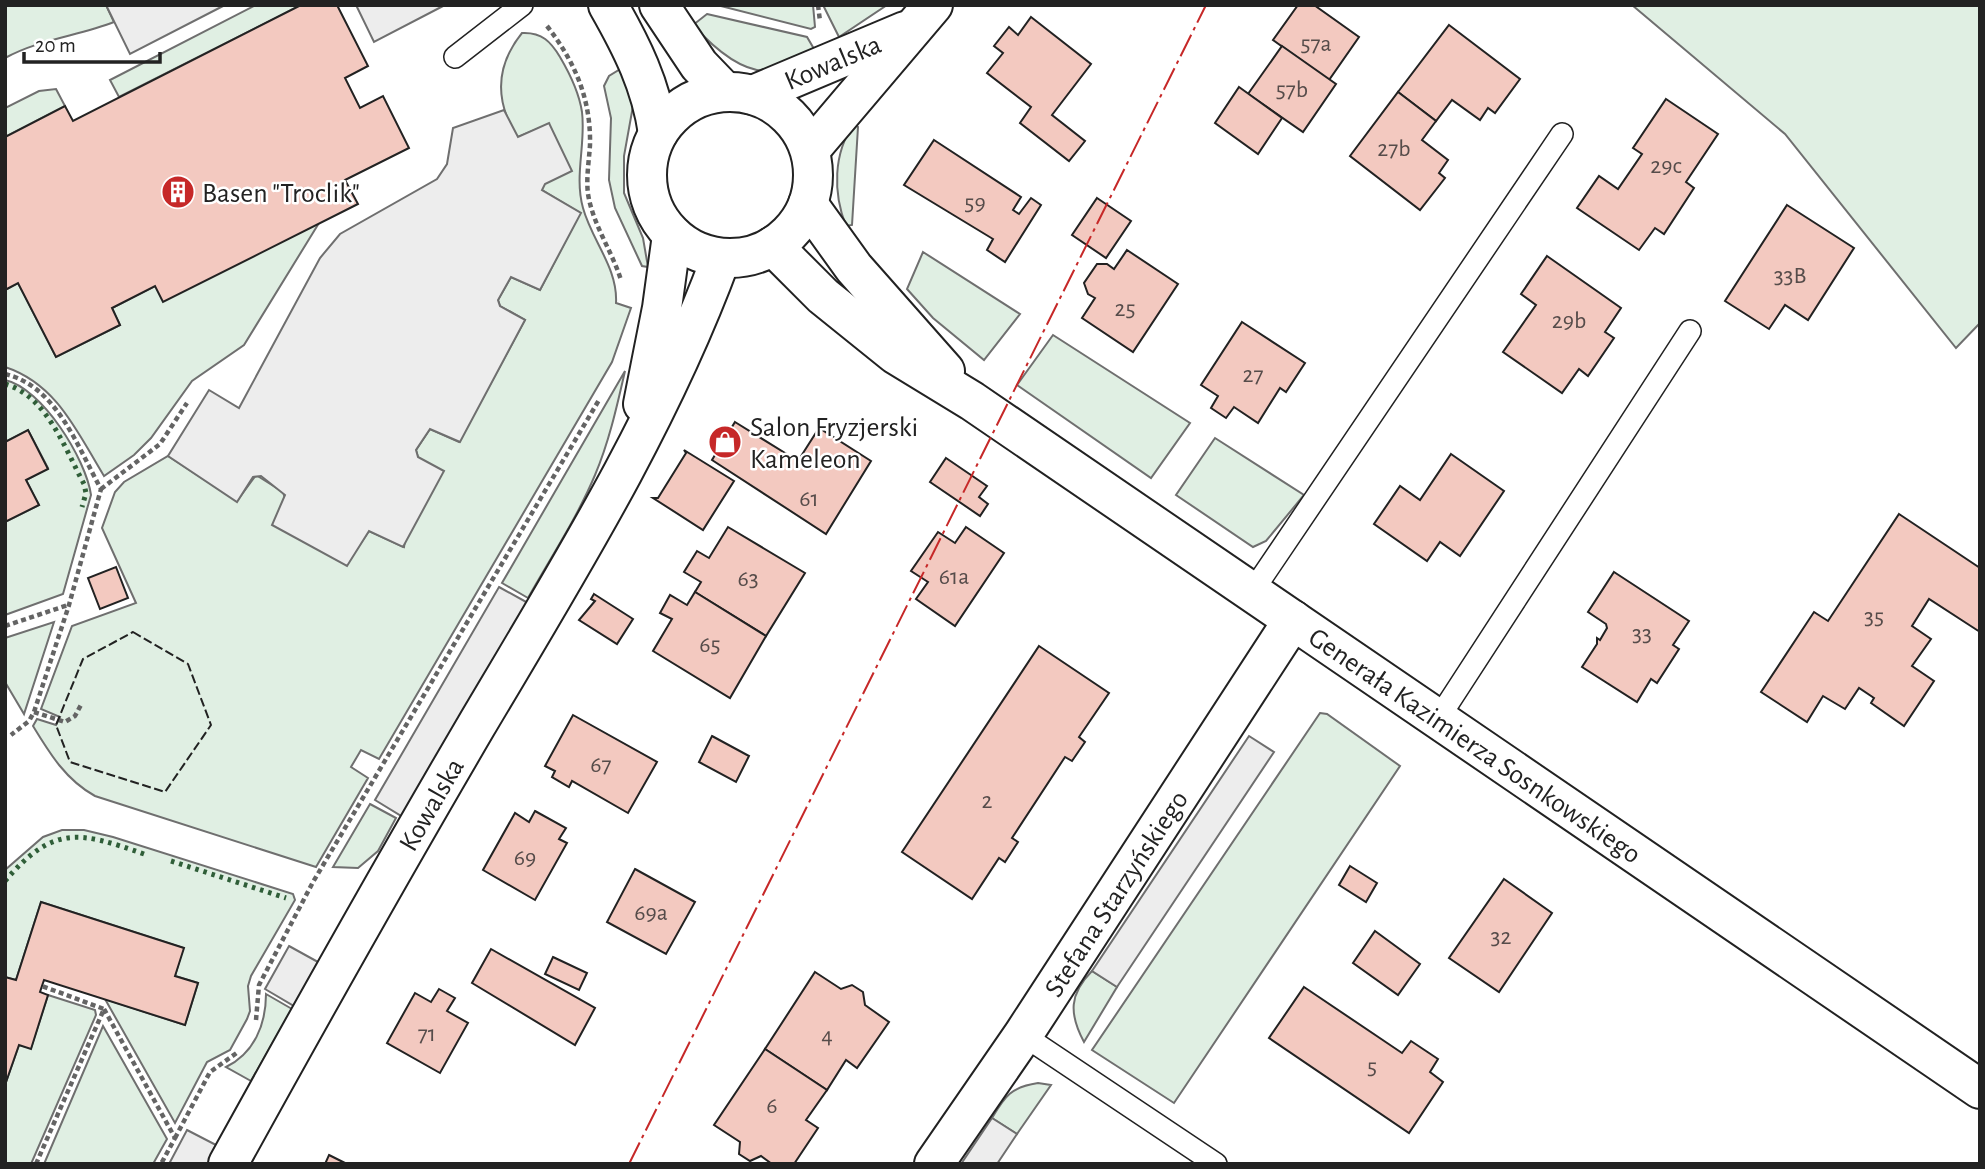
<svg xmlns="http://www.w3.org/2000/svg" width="1985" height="1169" viewBox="0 0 1985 1169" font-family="'Alegreya Sans',sans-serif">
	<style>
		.green { fill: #e0efe3; stroke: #6f6f6f; stroke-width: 2 }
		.parking { fill: #ededed; stroke: #6f6f6f; stroke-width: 2 }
		.building { fill: #f3c9c0; stroke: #222; stroke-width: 2 }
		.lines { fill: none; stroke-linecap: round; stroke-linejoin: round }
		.lane-casing { stroke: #222; stroke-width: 24 }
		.street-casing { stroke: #222; stroke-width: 42 }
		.path { stroke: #646464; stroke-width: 4.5; stroke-dasharray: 5 3.5; stroke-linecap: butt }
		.lane { stroke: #fff; stroke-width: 21 }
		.street { stroke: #fff; stroke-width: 38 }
		.hedge { stroke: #2f5e38; stroke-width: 5; stroke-dasharray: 3.5 5; stroke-linecap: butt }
		.fence { stroke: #222; stroke-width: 2; stroke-dasharray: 9 3.5; stroke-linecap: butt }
		.power { stroke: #c62828; stroke-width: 2; stroke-dasharray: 24 5 3.5 5; stroke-linecap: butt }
		.labels { text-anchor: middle; stroke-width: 5; stroke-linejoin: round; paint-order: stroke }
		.number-label { font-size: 24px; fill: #564c4a }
		.street-label { font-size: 28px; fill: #222; stroke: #fff }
		.poi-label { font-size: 28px; fill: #222; stroke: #fff; text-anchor: start }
	</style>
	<rect width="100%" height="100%" fill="#fff"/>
	<!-- green -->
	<g class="green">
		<path d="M5,5H106L114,22C78,36 40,39 5,58Z"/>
		<path d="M256,5H301L119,97L110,80Z"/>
		<path d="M717,5H813L815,27L811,29Z"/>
		<path d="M823,5H887L839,37Z"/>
		<path d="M1632,5H1980V323L1956,348L1785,134Z"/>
		<path d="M707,14L807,37L817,54C804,59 790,67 776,70C745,77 712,46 693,25Z"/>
		<path d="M522,33C542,32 551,42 560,57C570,74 579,92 582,112C586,144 574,176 583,208C592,241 618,268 616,303L631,308L612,362L379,759L361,750L351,767L368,778L316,867L95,796C66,780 50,754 33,726L37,719L56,725L60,717L41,709L72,626L136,603L102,528L115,492L124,482L168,456L237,501L256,475L283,492L285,498L346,565L369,531L404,547L418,457L416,450L430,429L459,442L525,320L500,306L498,300L511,277L540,290L580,213L542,190L549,124L518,137C512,132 510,125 507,117C495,86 501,59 522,33Z"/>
		<path d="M622,68L633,106L624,156V193L643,238L648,267L642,266L615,208L609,180L611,118L604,86L609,76Z"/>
		<path d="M56,89L65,106L5,137V108L39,91Z"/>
		<path d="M854,124L858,127L852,225L846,226C833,193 833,153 854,124Z"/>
		<path d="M319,223L244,345L192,381L151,438L134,455L104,476C77,432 57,384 5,367V290L18,283L56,357L120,325L112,308L155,286Z"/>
		<path d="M923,252L1020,314L984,360L933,318L907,289Z"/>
		<path d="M1053,335L1190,423L1151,478L1017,385Z"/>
		<path d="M625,371C617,406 609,442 595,475C577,518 551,557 528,598L502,583Z"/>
		<path d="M5,380C42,388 86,459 91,495L63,594L5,615V522L39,505L26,480L48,468L28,430L5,442Z"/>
		<path d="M1215,438L1304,495L1266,541L1253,547L1176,495Z"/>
		<path d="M54,622L24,714L5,682V638Z"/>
		<path d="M1320,713L1327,714L1400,766L1174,1103L1092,1050Z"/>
		<path d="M370,804L396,818L378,851L358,868L333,867Z"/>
		<path d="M62,830H84L113,837L293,894L295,900L251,976L248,986L250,1011L247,1019L230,1050L207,1062L175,1123L105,999L185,1025L198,983L175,976L183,948L41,902L16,980L5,977V870L43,837Z"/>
		<path d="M1092,971L1117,987L1084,1042C1069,1014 1069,994 1092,971Z"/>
		<path d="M266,994L292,1009L251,1081L226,1067C254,1053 266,1025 266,994Z"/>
		<path d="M48,995L95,1010L96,1015L31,1164H5V1085L19,1045L31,1048Z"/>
		<path d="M103,1026L167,1139L153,1164H44Z"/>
		<path d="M1038,1083L1051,1085L1017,1134L992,1118C1005,1096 1011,1087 1038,1083Z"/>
	</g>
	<!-- parking -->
	<g class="parking">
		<path d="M106,5H225L130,54Z"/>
		<path d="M356,5H445L374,42Z"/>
		<path d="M504,110L518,137L549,123L572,171L545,184L542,190L581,213L540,290L511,277L498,300L500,306L525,320L460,442L430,429L416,450L418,457L444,471L403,547L369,531L347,566L272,525L285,495L261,476L253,477L237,502L168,456L209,390L239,408L320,258L340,234L437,179L447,164L453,128Z"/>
		<path d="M499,587L528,603L403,817L375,800Z"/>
		<path d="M1249,736L1274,752L1117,987L1092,971Z"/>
		<path d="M289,946L318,962L294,1006L265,989Z"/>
		<path d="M992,1118L1017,1134L997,1164H961Z"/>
		<path d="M187,1130L218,1146L209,1164H169Z"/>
	</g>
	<!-- building -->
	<g class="building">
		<path d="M301,5H337L368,66L345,78L360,108L383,96L409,148L345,180L358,204L163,302L155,286L112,308L120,325L56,357L18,283L5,290V137L65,106L73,121Z"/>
		<path d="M1298,5H1314L1359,37L1329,80L1273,40Z"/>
		<path d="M1031,17L1091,64L1052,115L1085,141L1069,161L1020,123L1031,107L987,73L1003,53L994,46L1009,27L1018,35Z"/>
		<path d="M1449,25L1520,79L1495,113L1488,108L1480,120L1452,100L1436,121L1398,92Z"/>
		<path d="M1282,46L1336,84L1303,132L1248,94Z"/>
		<path d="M1239,87L1282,118L1258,154L1215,123Z"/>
		<path d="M1398,92L1436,121L1422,140L1448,160L1439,173L1445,178L1420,210L1350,156Z"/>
		<path d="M1666,99L1718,134L1686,182L1694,188L1664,234L1655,228L1639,250L1577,208L1599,176L1618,189L1642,154L1633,148Z"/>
		<path d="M934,140L1021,197L1013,210L1019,214L1031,198L1041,205L1005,262L987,250L993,239L904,185Z"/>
		<path d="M1097,198L1131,221L1106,258L1072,235Z"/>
		<path d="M1787,205L1854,248L1808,320L1785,305L1769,329L1725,301Z"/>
		<path d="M1127,250L1178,284L1133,352L1082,318L1095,298L1088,294L1084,283L1097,264H1107L1114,269Z"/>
		<path d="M1547,256L1621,308L1605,332L1614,338L1588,376L1579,369L1562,393L1503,352L1536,305L1521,294Z"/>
		<path d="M1242,322L1305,363L1286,392L1280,388L1258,423L1234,407L1226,418L1211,408L1218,396L1201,385Z"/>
		<path d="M735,422L798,461L819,428L871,461L826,534L712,460Z"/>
		<path d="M28,430L48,469L26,480L39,505L5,522V442Z"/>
		<path d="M684,450L734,481L703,530L653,498H658L686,453Z"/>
		<path d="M1451,454L1504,491L1460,556L1440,542L1427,561L1374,524L1400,486L1420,500Z"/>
		<path d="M946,458L987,486L979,497L988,504L980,516L930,482Z"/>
		<path d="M1899,514L1980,568V632L1929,599L1912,626L1931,639L1912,666L1934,681L1904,726L1871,703L1874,698L1859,688L1845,709L1823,696L1807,722L1761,692L1814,612L1828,621Z"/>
		<path d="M728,527L805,573L766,636L695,592L701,582L684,572L697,551L709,558Z"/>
		<path d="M966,527L1004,553L955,626L916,599L928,582L911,571L938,532L955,543Z"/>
		<path d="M116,567L128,598L100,609L88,578Z"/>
		<path d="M1614,572L1689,621L1673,645L1679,649L1657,683L1651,679L1637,702L1582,667L1597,644V638L1600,640L1607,628L1606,624L1588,612Z"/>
		<path d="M695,592L766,636L730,698L653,651L672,619L660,613L670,595L687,605Z"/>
		<path d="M594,594L633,619L617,644L579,620L595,601L591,599Z"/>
		<path d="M1039,646L1109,693L1079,737L1085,742L1072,761L1065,757L1012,838L1018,842L1005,862L999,858L972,899L902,852Z"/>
		<path d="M573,715L657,762L628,813L572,781L569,787L552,777L555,771L545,766Z"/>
		<path d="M712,736L749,756L736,782L699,762Z"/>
		<path d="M535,811L566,828L559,839L567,843L535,900L483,870L515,813L529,822Z"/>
		<path d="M1350,866L1377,883L1366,902L1339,885Z"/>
		<path d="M635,869L695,902L666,954L607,922Z"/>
		<path d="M1504,879L1552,913L1499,992L1449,958Z"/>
		<path d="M41,902L184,948L175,976L198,983L185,1025L44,980L40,992L48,995L31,1049L19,1045L5,1085V977L16,980Z"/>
		<path d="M1375,931L1420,964L1398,995L1353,963Z"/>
		<path d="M491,949L595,1008L575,1045L472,983Z"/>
		<path d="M553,957L587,973L579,990L545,974Z"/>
		<path d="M815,972L841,989L852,985L863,992L865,1005L889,1022L857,1068L846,1060L827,1090L765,1049Z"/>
		<path d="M1304,987L1402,1053L1411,1041L1438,1059L1430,1072L1443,1082L1409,1133L1269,1038Z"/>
		<path d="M439,989L455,998L447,1011L468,1023L440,1073L387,1043L415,993L431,1002Z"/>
		<path d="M765,1049L827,1090L806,1120L818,1128L794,1164H772L761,1156L750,1161L739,1154L740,1142L714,1125Z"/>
		<path d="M329,1155L347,1164H325Z"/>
	</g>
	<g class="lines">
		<defs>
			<g id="lane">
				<path d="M455,57L522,5"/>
				<path d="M1252,592L1562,134"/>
				<path d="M1438,719L1690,331"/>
				<path d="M1023,1035L1216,1164"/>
			</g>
			<g id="street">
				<path d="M608,5C632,47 651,85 658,133"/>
				<path d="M659,5L699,65L725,92"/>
				<circle cx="730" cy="175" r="83"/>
				<path id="s1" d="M753,95L905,31"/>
				<path d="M810,150L933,5"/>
				<path d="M808,204L854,268L945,371"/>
				<path id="s2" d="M773,246L823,296L895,354L972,401L1980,1089"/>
				<path d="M643,404L662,308L672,235"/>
				<path id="s3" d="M228,1164C309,1017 391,871 476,726C566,574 660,424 721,258"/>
				<path id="s4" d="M934,1164L1023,1035L1293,620"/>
			</g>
		</defs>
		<!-- lane casing -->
		<use href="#lane" class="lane-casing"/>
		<!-- street casing -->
		<use href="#street" class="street-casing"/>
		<!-- path -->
		<g class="path">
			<path d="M818,5L820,21"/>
			<path d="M547,26C575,62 591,99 590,145C589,161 586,178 588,194C593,225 612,251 621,280"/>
			<path d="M5,374C57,386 78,448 101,489L69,605L34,712L29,721L11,735"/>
			<path d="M101,489L160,444L187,403"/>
			<path d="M5,626L68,605"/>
			<path d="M34,712L65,722L75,716L82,703"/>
			<path d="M104,1009L175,1138L161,1164"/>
			<path d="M256,1020L259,985L313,882L599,400"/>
			<path d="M175,1138L210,1072L238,1052"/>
			<path d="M36,1164L104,1009L42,986"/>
		</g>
		<!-- lane -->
		<use href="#lane" class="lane"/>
		<!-- street -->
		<use href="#street" class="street"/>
		<!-- hedge -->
		<g class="hedge">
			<path d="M5,384C47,396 65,449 84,484L86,493L82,507"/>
			<path d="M171,861L286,898"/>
			<path d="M5,881C53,825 79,831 144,854"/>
		</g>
		<!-- fence -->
		<path class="fence" d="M133,632L188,664L211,725L165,792L70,762L56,725L83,659Z"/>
		<!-- power -->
		<path class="power" d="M629,1164L1206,5"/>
	</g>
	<!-- icons -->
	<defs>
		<symbol id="building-disc" viewBox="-11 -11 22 22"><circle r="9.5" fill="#c62828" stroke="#fff"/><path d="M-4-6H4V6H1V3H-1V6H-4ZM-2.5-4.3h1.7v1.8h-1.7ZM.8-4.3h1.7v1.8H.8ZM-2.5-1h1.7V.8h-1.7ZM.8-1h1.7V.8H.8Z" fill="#fff"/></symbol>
		<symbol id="shop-disc" viewBox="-11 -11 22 22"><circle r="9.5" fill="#c62828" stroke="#fff"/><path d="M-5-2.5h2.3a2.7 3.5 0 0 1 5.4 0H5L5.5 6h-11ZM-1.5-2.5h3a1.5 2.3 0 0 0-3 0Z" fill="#fff"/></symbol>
	</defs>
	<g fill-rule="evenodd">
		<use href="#building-disc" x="159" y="173" width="38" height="38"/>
		<use href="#shop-disc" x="706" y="423" width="38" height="38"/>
	</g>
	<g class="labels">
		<!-- number labels -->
		<g class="number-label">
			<text x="1316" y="51">57a</text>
			<text x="1292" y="97">57b</text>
			<text x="1394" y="156">27b</text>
			<text x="1666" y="173">29c</text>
			<text x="975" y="210">59</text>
			<text x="1790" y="283">33B</text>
			<text x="1125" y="316">25</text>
			<text x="1569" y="328">29b</text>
			<text x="1253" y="382">27</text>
			<text x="809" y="506">61</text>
			<text x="954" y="584">61a</text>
			<text x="748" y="586">63</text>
			<text x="1874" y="624">35</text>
			<text x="1642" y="641">33</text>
			<text x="710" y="652">65</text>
			<text x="601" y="772">67</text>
			<text x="987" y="808">2</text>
			<text x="525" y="865">69</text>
			<text x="651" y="920">69a</text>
			<text x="1501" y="944">32</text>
			<text x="427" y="1041">71</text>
			<text x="827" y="1043">4</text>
			<text x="1372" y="1074">5</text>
			<text x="772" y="1113">6</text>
		</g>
		<!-- street labels -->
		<g class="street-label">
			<text dy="10" stroke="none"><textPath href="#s1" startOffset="86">Kowalska</textPath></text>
			<text dy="10" stroke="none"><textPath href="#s2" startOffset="863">Generała Kazimierza Sosnkowskiego</textPath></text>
			<text dy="10" stroke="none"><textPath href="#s3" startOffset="413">Kowalska</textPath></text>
			<text dy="10" stroke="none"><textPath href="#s4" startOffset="326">Stefana Starzyńskiego</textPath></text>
		</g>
		<!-- poi labels -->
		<g class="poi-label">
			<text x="202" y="202">Basen "Troclik"</text>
			<text x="750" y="436">Salon Fryzjerski<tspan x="750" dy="32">Kameleon</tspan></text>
		</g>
	</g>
	<!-- border -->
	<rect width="1985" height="1169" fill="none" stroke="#222222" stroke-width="14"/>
	<!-- scale -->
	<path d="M24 52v10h136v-10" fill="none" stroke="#222222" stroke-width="3.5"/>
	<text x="35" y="52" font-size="21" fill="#222222" stroke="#ffffff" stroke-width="5" paint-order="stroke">20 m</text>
</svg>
